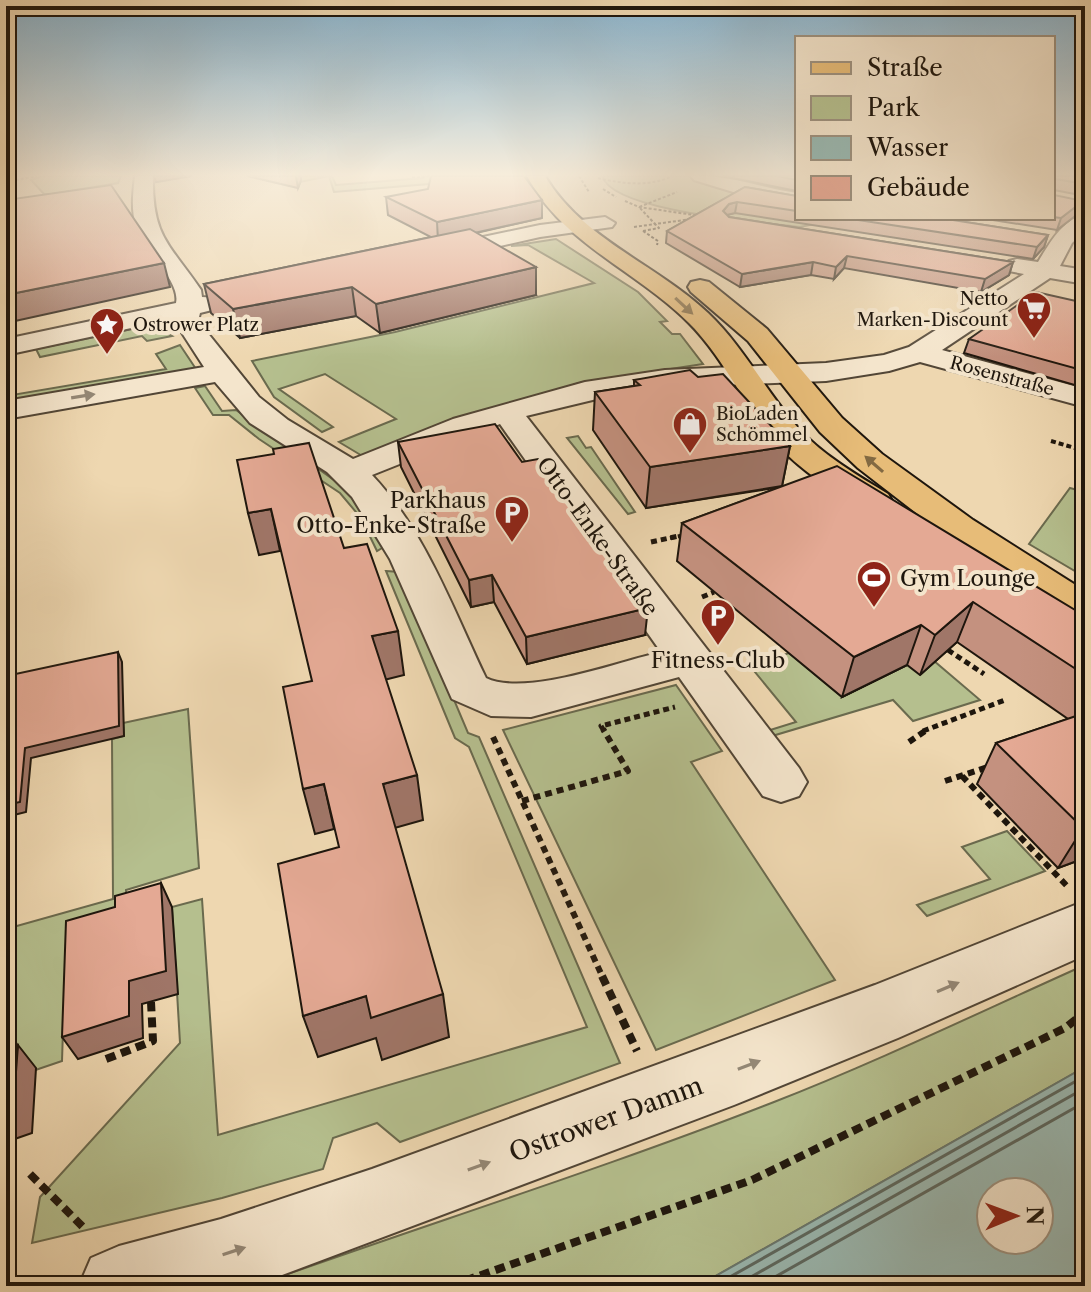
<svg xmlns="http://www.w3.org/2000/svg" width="1091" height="1292" viewBox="0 0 1091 1292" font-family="'Libre Caslon Text',serif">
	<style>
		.green { fill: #b5bf8e; stroke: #6a6a4e; stroke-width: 2 }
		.water { fill: #9ab8b1; stroke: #68776f; stroke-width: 2; fill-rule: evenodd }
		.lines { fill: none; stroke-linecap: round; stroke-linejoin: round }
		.shore { stroke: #5c675f; stroke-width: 3 }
		.minor-casing { stroke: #524636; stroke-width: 4 }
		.major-casing { stroke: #1e160d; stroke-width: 4 }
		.path-far4 { stroke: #1e160d; stroke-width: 2; stroke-dasharray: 3 2; stroke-linecap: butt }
		.path-far3 { stroke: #1e160d; stroke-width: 4; stroke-dasharray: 5 3; stroke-linecap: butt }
		.path-far2 { stroke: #1e160d; stroke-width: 5; stroke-dasharray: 6 4; stroke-linecap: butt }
		.path-far1 { stroke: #1e160d; stroke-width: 6; stroke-dasharray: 7 5; stroke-linecap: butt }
		.path { stroke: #1e160d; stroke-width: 8; stroke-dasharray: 10 6; stroke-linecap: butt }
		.minor { fill: #f4e5cc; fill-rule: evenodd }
		.major { fill: #e7bc78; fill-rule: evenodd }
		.wall { fill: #c4917f; stroke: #1e160d; stroke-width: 2 }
		.shaded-wall { fill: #a07668; stroke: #1e160d; stroke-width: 2 }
		.building { fill: #e4a994; stroke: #1e160d; stroke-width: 2 }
		.oneway { fill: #826942 }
		.oneway2 { fill: #948876 }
		.labels { text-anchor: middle; stroke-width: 8; stroke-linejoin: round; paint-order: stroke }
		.far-poi-label { font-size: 18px; fill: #1e160d; stroke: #f4e5cc; text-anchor: start }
		.far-street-label { font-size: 18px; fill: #1e160d; stroke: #f4e5cc }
		.poi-label { font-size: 22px; fill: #1e160d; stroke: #f4e5cc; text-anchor: end }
		.street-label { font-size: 22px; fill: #1e160d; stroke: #f4e5cc }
		.near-street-label { font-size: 26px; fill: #1e160d; stroke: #f4e5cc }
	</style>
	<rect width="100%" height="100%" fill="#eed7b0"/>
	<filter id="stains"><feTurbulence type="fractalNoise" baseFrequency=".0025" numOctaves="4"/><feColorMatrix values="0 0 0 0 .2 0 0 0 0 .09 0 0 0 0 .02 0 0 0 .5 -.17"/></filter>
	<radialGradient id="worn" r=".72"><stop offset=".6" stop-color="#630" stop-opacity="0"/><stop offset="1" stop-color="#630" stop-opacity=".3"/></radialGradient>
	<!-- green -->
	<g class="green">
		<path d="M42,176H121L118,183L52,194H44L31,180Z"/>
		<path d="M290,176H332L336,185L423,178L422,176H437L440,183L334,192L329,176L300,182Z"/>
		<path d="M602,176H698L815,224L800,227C763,222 613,212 602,176Z"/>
		<path d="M556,239L638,292L667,321L660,322L672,334H680L703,364L579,383L457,422L364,457L339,442L396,419L325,374L279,389L333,427L322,432L274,397L252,361L395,332L594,283L528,245L511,246Z"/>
		<path d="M132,329H160L172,336L147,341L142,336L40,357L36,349Z"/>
		<path d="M180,345L196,369L6,404V396L166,369L156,354Z"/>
		<path d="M205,386L222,411L236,410L352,493L387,545L377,551L361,518L340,493L259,439L229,415H213L195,388Z"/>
		<path d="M578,436L586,448L591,447L635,512L628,514L567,438Z"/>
		<path d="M1070,488L1085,492V577L1029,544Z"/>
		<path d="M386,571L400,572L468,733L479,737L620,1063L400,1142L377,1123L333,1138L323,1169L222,1198L32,1243L40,1197L180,1043L172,907L202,899L218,1135L587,1027L469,747L455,738Z"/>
		<path d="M789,653L842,697L927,655L980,700L913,721L893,700L772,736L767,731L796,722L750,666Z"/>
		<path d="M676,685L722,751L691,762L835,980L656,1050L503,730Z"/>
		<path d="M188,709L199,868L126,890L128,931L63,1030L62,1061L6,1080V929L113,899L112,739L124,736L123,723Z"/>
		<path d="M1007,831L1045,871L927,916L917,905L990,879L962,847Z"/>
		<path d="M1085,965V1067L698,1286H254C427,1224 603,1169 774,1102C879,1061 982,1011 1085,965Z"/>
	</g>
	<!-- water -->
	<path class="water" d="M1085,1067V1286H698ZM991,1192H1039V1240H991Z"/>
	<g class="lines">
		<!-- shore -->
		<g class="shore">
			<path d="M714,1286L1085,1076"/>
			<path d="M735,1286L1085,1088"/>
			<path d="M759,1286L1085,1102"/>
		</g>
		<defs>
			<g id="minor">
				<path d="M135,176H153C152,237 169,243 201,290L202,297L220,298L224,303L220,308L200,313L198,321L259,397L288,420L353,459L453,419L585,382L665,370L826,363L884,355L909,347L1024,274L1009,271L1005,266L1009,261L1017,259L1038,262C1049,244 1063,219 1085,214V231L1072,243L1060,266L1085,270V284L1050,278L942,350L1085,389V407L920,362L889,371L826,381L697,386L626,392L526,416L799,768L807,782L799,796L781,802L763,796L679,677L531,717L491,716L452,699L390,559L352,497L327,472L250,423L215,382L6,419V401L204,367L173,319L6,355V339L176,303C181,281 143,250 136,226C131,210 133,193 135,176ZM500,424L661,652C618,662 525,697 486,678C453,609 425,531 372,475Z"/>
				<path d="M691,176C726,174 762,188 797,193V205L753,198L694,180Z"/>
				<path d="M605,217L615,223L612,227L540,237L434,261L423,254L426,249L540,225Z"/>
				<path d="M1085,901V955L898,1038L734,1105L253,1286H79L91,1258L119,1246L221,1219L372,1169L875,985Z"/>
			</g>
			<g id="major">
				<path d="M527,176H545C582,239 656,264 708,313C744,347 766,392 799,429C824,456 857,475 888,494L893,502L888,510L875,513L862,510C832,489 799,470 775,442C743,404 724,358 689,323C636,270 563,244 527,176Z"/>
				<path d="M700,280L709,282L767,329L842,418L882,454L973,520L1085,591V622L1070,618L946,536L858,468L820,432L748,341L691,292L688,287L691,282Z"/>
			</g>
		</defs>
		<!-- minor casing -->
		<use href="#minor" class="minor-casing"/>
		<!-- major casing -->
		<use href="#major" class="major-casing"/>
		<!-- path-far4 -->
		<g class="path-far4">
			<path d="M579,176L589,192"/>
			<path d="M412,177L435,176"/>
			<path d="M598,178C624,184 648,187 673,176"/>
			<path d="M6,182L37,176"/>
			<path d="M603,189L616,197"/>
			<path d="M625,201L639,207L701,216"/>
			<path d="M634,227L655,224L639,207L677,192"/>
			<path d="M643,231L659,228L655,224L692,219"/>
			<path d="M643,231L658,241L657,245"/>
		</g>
		<!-- path-far3 -->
		<g class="path-far3">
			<path d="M1051,441L1085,451"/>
			<path d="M670,538L685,535"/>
		</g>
		<!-- path-far2 -->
		<g class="path-far2">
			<path d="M651,542L679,536"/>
			<path d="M702,597L714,592"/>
			<path d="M948,650L984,674"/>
			<path d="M604,731L601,726L675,707"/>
			<path d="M923,731L1005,700"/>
		</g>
		<!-- path-far1 -->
		<g class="path-far1">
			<path d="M493,737L603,978"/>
			<path d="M909,742L928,729"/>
			<path d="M962,776L1068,887"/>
			<path d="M945,781L988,767"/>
			<path d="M522,801L628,771L603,729"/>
		</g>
		<!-- path -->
		<g class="path">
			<path d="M602,976L637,1051"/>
			<path d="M106,1059L153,1041L151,1002"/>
			<path d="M6,1147L13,1144"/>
			<path d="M30,1174L86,1230"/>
			<path d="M450,1286L752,1180L1065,1028L1085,1012"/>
		</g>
		<!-- minor -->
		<use href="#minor" class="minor"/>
		<!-- major -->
		<use href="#major" class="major"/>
	</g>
	<!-- wall -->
	<g class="wall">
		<path d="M247,176H301V180L298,188Z"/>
		<path d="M723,176H797V191Z"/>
		<path d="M1053,176H1085V196L1054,190V195L1079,213L1057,230L980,218H1053Z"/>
		<path d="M745,187L797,196V218H940L1048,235L1044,247L1033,259L735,213L727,215L729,217L1013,262L1009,275L981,292L844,268L834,279L811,275L740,287L666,243L667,231Z"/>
		<path d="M386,197L542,218L476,233L536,295L380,333L356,316L240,338L211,313L204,284L431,237L388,215Z"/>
		<path d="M1085,303V388L964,353L969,339Z"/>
		<path d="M698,377L790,446L782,486L1085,616V858L1058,868L977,784L996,743L1068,719L957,642L920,675L907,665L842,697L677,561L682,523L781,487L646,508L593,430L595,392L634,386V380Z"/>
		<path d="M398,442L645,635L527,664L494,602L471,607L401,467Z"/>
	</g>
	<!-- shaded-wall -->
	<g class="shaded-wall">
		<path d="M154,176H192L156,182Z"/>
		<path d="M296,176H301V180L298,188Z"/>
		<path d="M542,200V218L438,241L437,222Z"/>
		<path d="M1083,201L1079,213L1057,230L1061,218Z"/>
		<path d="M737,202L735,213L727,215L723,211L729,204Z"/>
		<path d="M1048,235L1044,247L1033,259L1037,247Z"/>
		<path d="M847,256L844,268L834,279L836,267Z"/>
		<path d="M813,262L811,275L740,287L742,274Z"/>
		<path d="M1013,262L1009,275L981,292L985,279Z"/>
		<path d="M164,263L170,287L6,323V295Z"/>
		<path d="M536,267V295L380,333L376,304Z"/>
		<path d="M352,287L356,316L240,338L233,309Z"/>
		<path d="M790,446L782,486L646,508L650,467Z"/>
		<path d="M271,509L280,551L259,555L248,513Z"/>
		<path d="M492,575L494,602L471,607L469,580Z"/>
		<path d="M973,602L957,642L920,675L935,635Z"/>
		<path d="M648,608L645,635L527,664L526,637Z"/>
		<path d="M921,625L907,665L842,697L854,657Z"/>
		<path d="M398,631L404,675L380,681L372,636Z"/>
		<path d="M118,652L122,662L124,736L31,758L26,812L6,817V805L25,748Z"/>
		<path d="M417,775L423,820L391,829L383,784Z"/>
		<path d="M324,784L334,829L315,834L303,789Z"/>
		<path d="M1085,827V858L1058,868L1083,828Z"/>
		<path d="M161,883L172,907L178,994L142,1004L143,1038L78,1059L62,1037L129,981Z"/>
		<path d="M443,994L449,1037L382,1060L376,1038L318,1057L303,1016L366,996Z"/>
		<path d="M18,1045L36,1068L32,1133L6,1142V1114Z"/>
	</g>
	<!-- building -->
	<g class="building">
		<path d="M431,176H524L542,200L437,222L386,197L428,189Z"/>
		<path d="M777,176H797V180Z"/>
		<path d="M1053,176H1085V184L1055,179L1054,195L1083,201L1061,218L1053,217Z"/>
		<path d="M111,185L164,263L6,295V200Z"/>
		<path d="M745,187L797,196V211L737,202L729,204L723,211L729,217L1013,262L985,279L847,256L836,267L813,262L742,274L667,231Z"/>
		<path d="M845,218H940L1048,235L1037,247Z"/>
		<path d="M470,229L536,267L376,304L352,287L233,309L204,284Z"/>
		<path d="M1036,292L1085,303V371L969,339Z"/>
		<path d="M690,370L698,377L723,374L790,446L650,467L595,392L640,385L634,380Z"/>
		<path d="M495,424L522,462L538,459L648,608L526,637L492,575L469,580L398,442Z"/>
		<path d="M309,443L344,548L367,544L398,631L372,636L417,775L383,784L443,994L371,1018L366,996L303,1016L278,864L339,847L324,784L303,789L283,687L312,681L271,509L248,513L237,460L274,454L273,449Z"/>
		<path d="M837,466L1085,616V675L973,602L935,635L921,625L854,657L682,523Z"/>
		<path d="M118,652L119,726L25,748L20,802L6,805V676Z"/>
		<path d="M1085,713V827L1083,828L996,743Z"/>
		<path d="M161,883L166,971L129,981V1016L62,1037L66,921L115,907V896Z"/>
		<path d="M18,1045L13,1112L6,1114V1049Z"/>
	</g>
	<!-- one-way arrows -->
	<defs><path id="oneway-solid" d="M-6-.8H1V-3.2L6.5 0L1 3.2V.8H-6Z" transform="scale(2)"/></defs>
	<g class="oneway">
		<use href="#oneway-solid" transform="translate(684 306) rotate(43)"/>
		<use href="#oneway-solid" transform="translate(874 464) rotate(-139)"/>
	</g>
	<g class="oneway2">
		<use href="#oneway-solid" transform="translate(83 396) rotate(-9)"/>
		<use href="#oneway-solid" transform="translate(948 987) rotate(-23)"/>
		<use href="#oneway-solid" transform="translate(749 1065) rotate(-21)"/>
		<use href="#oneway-solid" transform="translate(479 1166) rotate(-20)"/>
		<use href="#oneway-solid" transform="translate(234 1251) rotate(-18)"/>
	</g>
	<!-- sky -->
	<linearGradient id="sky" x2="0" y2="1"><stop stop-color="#89b6d2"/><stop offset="0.49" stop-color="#f7eddb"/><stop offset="1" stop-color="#f7eddb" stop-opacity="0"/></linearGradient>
	<rect width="1091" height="357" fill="url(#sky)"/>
	<!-- icons -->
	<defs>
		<symbol id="supermarket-pin" viewBox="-11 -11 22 30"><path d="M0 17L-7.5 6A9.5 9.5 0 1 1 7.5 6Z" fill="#8f2418" stroke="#f4e5cc"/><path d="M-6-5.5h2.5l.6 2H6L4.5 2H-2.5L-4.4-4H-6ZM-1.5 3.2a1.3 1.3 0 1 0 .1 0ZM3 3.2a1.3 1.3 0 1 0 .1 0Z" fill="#fff"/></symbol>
		<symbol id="sight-pin" viewBox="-11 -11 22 30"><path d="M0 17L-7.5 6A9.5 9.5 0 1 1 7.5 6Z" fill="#8f2418" stroke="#f4e5cc"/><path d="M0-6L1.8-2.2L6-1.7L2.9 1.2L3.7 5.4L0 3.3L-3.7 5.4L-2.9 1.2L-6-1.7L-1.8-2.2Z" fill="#fff"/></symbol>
		<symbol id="shop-pin" viewBox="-11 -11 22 30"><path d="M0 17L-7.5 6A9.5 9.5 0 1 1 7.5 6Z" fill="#8f2418" stroke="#f4e5cc"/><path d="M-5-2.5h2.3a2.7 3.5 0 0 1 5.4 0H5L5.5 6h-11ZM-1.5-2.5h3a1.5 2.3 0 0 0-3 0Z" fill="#fff"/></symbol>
		<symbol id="parking-pin" viewBox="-11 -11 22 30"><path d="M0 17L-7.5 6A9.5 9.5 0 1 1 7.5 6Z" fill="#8f2418" stroke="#f4e5cc"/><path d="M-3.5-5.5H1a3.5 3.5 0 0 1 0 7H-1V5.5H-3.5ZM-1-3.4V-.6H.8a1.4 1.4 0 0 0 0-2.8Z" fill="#fff"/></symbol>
		<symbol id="stadium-pin" viewBox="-11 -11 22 30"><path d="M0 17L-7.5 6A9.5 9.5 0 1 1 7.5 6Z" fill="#8f2418" stroke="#f4e5cc"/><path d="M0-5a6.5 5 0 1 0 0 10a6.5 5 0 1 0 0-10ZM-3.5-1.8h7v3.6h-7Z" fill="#fff"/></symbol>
	</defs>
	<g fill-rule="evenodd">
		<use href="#supermarket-pin" x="1014" y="289" width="40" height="54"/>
		<use href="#sight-pin" x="87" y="305" width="40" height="54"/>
		<use href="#shop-pin" x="670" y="404" width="40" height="54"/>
		<use href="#parking-pin" x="492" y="493" width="40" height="54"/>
		<use href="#stadium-pin" x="854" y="558" width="40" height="54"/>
		<use href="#parking-pin" x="698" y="596" width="40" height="54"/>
	</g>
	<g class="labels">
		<!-- far-poi labels -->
		<g class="far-poi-label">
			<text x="1008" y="305" text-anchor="end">Netto<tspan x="1008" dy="21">Marken-Discount</tspan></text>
			<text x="133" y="331">Ostrower Platz</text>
			<text x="716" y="420">BioLaden<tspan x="716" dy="21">Schömmel</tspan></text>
		</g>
		<!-- far-street labels -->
		<g class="far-street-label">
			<text transform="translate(1002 376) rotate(15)" y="6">Rosenstraße</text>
		</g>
		<!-- poi labels -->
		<g class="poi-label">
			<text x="486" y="508">Parkhaus<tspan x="486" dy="25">Otto-Enke-Straße</tspan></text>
			<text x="900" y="586" text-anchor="start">Gym Lounge</text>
			<text x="718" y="668" text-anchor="middle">Fitness-Club</text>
		</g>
		<!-- street labels -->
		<g class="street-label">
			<text transform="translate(598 536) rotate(54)" y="8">Otto-Enke-Straße</text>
		</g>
		<!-- near-street labels -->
		<g class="near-street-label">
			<text transform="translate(606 1119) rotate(-20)" y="9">Ostrower Damm</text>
		</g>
	</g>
	<!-- margin -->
	<rect width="1091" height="1292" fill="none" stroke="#eed7b0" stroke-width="32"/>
	<rect x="8" y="8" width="1075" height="1276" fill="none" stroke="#1e160d" stroke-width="4"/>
	<rect x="16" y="16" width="1059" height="1260" fill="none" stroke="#1e160d" stroke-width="2"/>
	<!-- legend -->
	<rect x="795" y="36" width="260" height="184" fill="#f4e5cc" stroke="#9e9280" stroke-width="2"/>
	<rect x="811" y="62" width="40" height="12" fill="#e7bc78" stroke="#9e9280" stroke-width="2"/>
	<text x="867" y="76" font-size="24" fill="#1e160d">Straße</text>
	<rect x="811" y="96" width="40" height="24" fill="#b5bf8e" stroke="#9e9280" stroke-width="2"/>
	<text x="867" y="116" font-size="24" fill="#1e160d">Park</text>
	<rect x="811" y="136" width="40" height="24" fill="#9ab8b1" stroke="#9e9280" stroke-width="2"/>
	<text x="867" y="156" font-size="24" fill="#1e160d">Wasser</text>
	<rect x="811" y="176" width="40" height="24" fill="#e4a994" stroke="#9e9280" stroke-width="2"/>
	<text x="867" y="196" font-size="24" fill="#1e160d">Gebäude</text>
	<!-- north arrow -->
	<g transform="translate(1015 1216) rotate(89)"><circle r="38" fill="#f4e5cc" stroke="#9e9280" stroke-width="2"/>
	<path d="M0-6L14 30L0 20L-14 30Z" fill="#8f2418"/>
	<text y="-12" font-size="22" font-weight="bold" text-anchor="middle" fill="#1e160d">N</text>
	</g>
	<rect width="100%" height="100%" filter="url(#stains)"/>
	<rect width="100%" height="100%" fill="url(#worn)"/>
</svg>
